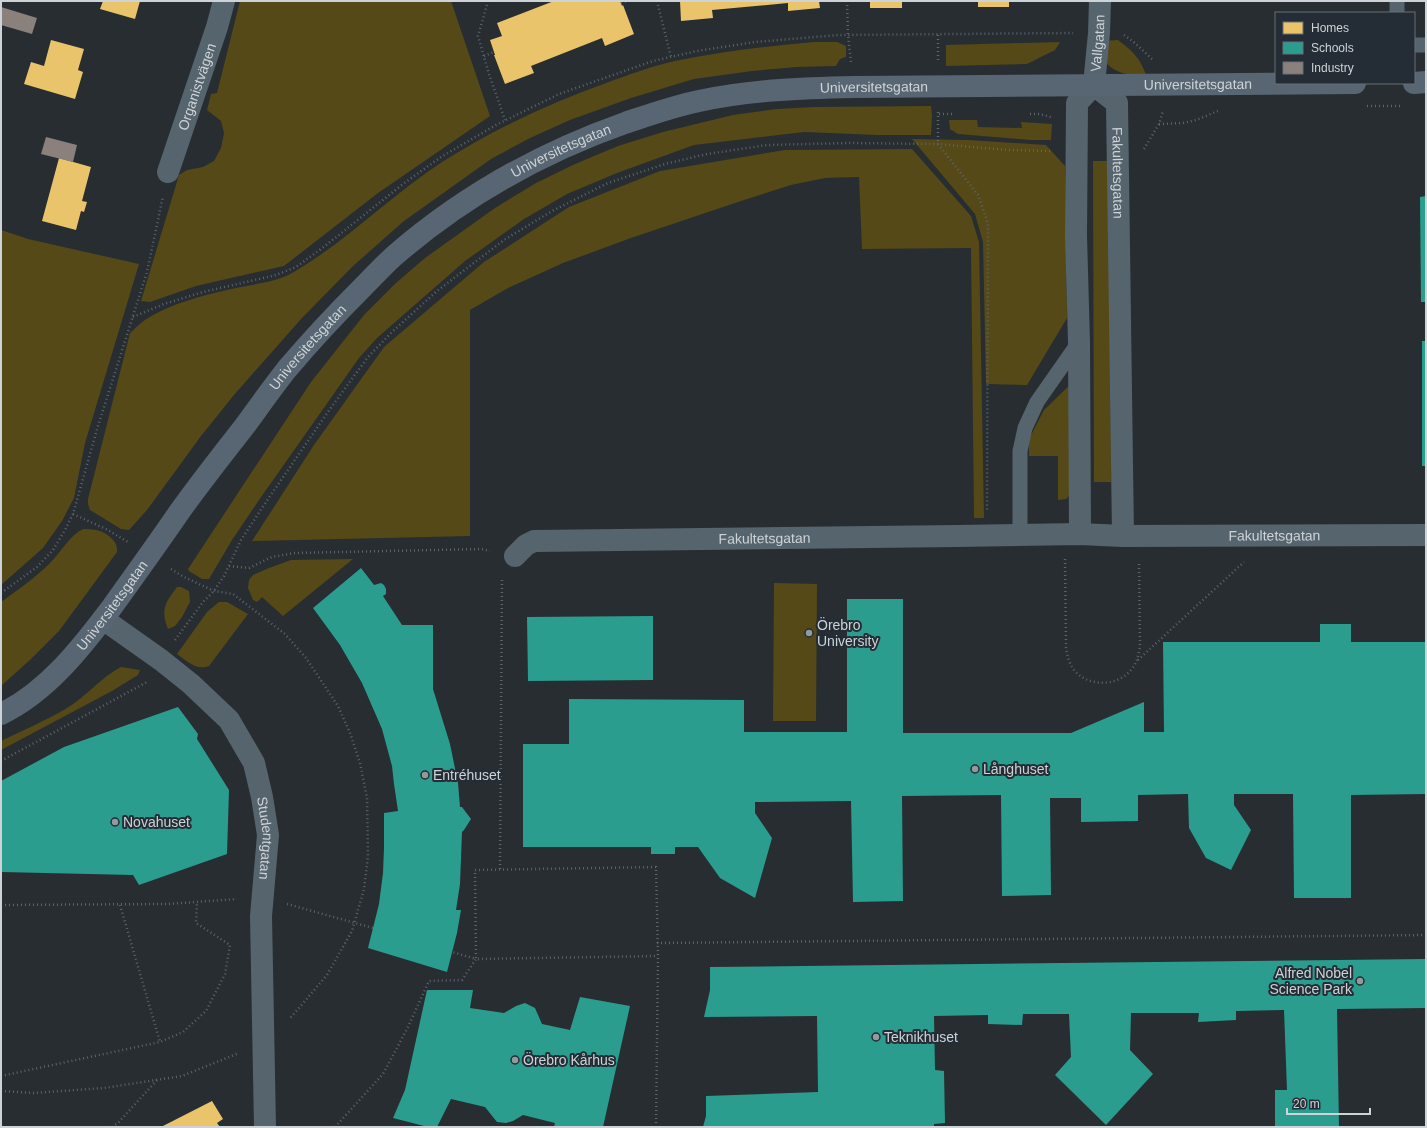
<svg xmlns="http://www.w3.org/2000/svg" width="1427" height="1128" viewBox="0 0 1427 1128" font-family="Helvetica,sans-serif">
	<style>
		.green { fill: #544917 }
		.homes { fill: #e9c46a }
		.schools { fill: #2a9d8f }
		.industry { fill: #8a817c }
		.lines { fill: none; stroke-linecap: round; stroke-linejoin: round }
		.path { stroke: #5b656c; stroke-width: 2.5; stroke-dasharray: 1 3; stroke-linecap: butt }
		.lane { stroke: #56646e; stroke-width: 15 }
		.street { stroke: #56646e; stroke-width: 22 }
		.secondary { stroke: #576672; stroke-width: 22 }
		.poi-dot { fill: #93999d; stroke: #242d35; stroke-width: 1.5 }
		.labels { text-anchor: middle; stroke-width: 4; stroke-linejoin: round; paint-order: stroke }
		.street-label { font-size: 14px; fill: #cdd3d7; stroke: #242d35 }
		.poi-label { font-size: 14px; fill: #cdd3d7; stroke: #242d35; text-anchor: start }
	</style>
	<rect width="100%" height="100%" fill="#282d31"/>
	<!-- green -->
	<g class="green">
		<path d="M240,1H451L490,116L378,193L284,266L196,286L150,302L141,301L179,175L187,170L203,167L214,161L221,148L224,133L221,121L207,110L211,94L217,93Z"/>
		<path d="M1118,40C1134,52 1140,58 1147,77C1131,75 1110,74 1103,57C1101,53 1102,46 1102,41Z"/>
		<path d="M814,42H837L846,46V57L840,59L836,66L796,67L752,71L694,79L631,98L570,120L530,138L491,159L404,221L353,266L302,318L234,395L201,436L147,510L129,530L121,529L90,510L88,504V499L130,333C134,330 137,326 141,323C165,304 211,293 241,287C256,284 279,281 292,273C346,242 390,196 442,162C494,129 548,104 606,83C628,75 652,66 675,61C721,52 767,46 814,42Z"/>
		<path d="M1060,42L1055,50L1027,64L946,66V45Z"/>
		<path d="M931,106L932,116L931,135H878L804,132L694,145L617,173L567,194L524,219L465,261L377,338L359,358L259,500L232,540L209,579H202L189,571L188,569L311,382L364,315L396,283L425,258L495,208L536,183L575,164L618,146L663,132L733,115L777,109L815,107Z"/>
		<path d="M949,120H977L978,127L1022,128L1021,122L1052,124L1051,140H1031L958,134L950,129Z"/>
		<path d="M912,139L969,140L1046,145L1065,166L1067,318L1027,385L986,384L983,242L975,214Z"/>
		<path d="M912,149L971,216L979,242L984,518H974L971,248L862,249L859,177L825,178L791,185L741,201L631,238L563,263L508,288L470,310V536L252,541L314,445L384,347L484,262L569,207L660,171L785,150Z"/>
		<path d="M1093,161H1110L1111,482H1094Z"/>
		<path d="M1,230L28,239L139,264L85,443L74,498L62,521L43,548L1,585Z"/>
		<path d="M1074,381V491L1066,499L1058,500V456H1029V439L1044,410Z"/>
		<path d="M83,529C87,529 92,529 96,530C106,532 119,541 117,552L59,631L31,659L1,686V602C19,589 35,578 50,563C61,552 70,535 83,529Z"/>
		<path d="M353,559L283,616L262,597L257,602L253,600L248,588L249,580L253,575L269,568L291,560Z"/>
		<path d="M774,583L817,584L816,721H773Z"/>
		<path d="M177,587H181L189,591L190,602L182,617L175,626L168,629C160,609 166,602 177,587Z"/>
		<path d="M219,602H227L248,614L209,666C196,671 187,661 177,654L207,612Z"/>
		<path d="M121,667L140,670L138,675L112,691L1,750V741C23,730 47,720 67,708C87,696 101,677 121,667Z"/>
	</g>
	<!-- homes -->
	<g class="homes">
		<path d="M103,1H140L135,19L100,9Z"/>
		<path d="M554,1H620L622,6L623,5L634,34L605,46L602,38L531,66L534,73L505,84L494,55H495L490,40L502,36L497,23Z"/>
		<path d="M680,1H819L820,8L788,11V3L712,10L713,18L681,21Z"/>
		<rect x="870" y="1" width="32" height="7"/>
		<rect x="978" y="1" width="31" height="6"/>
		<path d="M51,40L84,49L78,70L83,72L75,99L24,84L31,62L44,66Z"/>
		<path d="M59,158L91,167L82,201L87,202L84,212L81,211L76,230L42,221Z"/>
		<path d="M212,1101L223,1119L217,1123L220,1127H161Z"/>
	</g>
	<!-- schools -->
	<g class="schools">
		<path d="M1426,196V302H1421L1420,197Z"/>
		<rect x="1422" y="341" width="4" height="125"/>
		<path d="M361,568L374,585L381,583L384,585L386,589V594L383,596L402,625H433V689L450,744L458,783L460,807H462L471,819L464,830L462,832L460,884L456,910H461L457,933L447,972L368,948L379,904L383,873L384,848V813L398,811L394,784L392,766L382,729L362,683L340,645L313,608Z"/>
		<path d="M847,599H903V733H1071L1144,702V732H1164L1163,642H1320V624H1351V642H1426V794L1351,795V898H1294L1293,794H1234V805L1251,830L1231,870L1206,858L1189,828L1188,794L1138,795V821L1081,822V798H1050L1051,895L1002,896L1001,795L902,796L903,901L853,902L851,801L755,802V813L772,838L755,898L720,878L698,847H675V854H651V847H523V744H569V699L744,700V732H847Z"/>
		<path d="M653,616V680L528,681L527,617Z"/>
		<path d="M178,707L198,734L197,739L229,790L227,854L139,885L133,875L1,872V781L64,747Z"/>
		<path d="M1426,959V1008L1337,1009L1339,1127H1275V1090H1287L1284,1010L1236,1011V1020L1198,1022L1199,1013H1131L1130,1050L1153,1074L1106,1125L1055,1075L1071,1057L1069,1014H1023L1022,1025L988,1024V1015L934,1016L935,1070L944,1071L945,1123L934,1124V1127H703L706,1116V1096L818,1092L817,1016L704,1017L710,990V967Z"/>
		<path d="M427,990H473L470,1008L504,1013L516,1006L525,1003L535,1008L542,1024L570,1030L580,997L630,1006L603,1127H554L555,1123L523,1115L513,1121L506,1123L497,1122L485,1107L451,1099L437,1127H428L393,1118L405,1090Z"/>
	</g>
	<!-- industry -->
	<g class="industry">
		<path d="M1,7L37,18L32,34L1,25Z"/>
		<path d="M46,137L77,145L73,162L41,154Z"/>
	</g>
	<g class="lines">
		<!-- path -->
		<g class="path">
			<path d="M488,1L478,36L489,74L505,120"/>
			<path d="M657,1L671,57"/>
			<path d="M847,1L848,35L851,62"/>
			<path d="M621,3L628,1"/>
			<path d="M938,35V61"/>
			<path d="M1124,35L1135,43L1152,59"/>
			<path d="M484,56L494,52"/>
			<path d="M1367,106H1402"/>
			<path d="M938,112V144L978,195L988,223L987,510"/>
			<path d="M939,114H953"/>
			<path d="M1030,114H1039L1051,117"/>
			<path d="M1159,124L1183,123L1196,120L1218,111"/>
			<path d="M1144,149L1159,124L1163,111"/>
			<path d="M133,317L164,304L203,292L276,275L296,267L325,246L403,184L441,157L496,125L559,94L653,61L697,51L755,42L838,35L1073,33"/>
			<path d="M73,514L106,529L128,542"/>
			<path d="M1065,559L1066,647C1067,655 1069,663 1074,670C1088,687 1117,687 1131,670C1137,663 1138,656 1140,647L1139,561"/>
			<path d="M229,566L249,568L272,557L294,553L482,549L490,551"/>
			<path d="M171,569L184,577L214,591L233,594L285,634L306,658L338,706L350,733L360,763L367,798L368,856L364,889L352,931L327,975L293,1015L289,1019"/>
			<path d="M1,593L37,567L53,550L65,530L73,514L98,426L147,272L163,196"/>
			<path d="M175,640L203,602L214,591L224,576L241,540L266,502L330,409L368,357L392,332L437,291L504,240L552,211L608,183L665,164L707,154L767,145L849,143L938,144L1008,150L1052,151"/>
			<path d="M1138,660L1244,562"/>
			<path d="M1,761L147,682"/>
			<path d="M500,869L502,578"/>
			<path d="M287,904L373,928"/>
			<path d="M1,905L168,904L237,899"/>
			<path d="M120,905L160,1042"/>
			<path d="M657,943L1426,935"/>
			<path d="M1,1076L160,1042L183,1032L206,1011L225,974L230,945L196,923L197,902"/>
			<path d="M1,1091L33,1093L104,1088L182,1076L239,1053"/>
			<path d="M112,1127L118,1123L157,1080"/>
			<path d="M335,1127L383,1074L407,1029L429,981L462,980L476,959L452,952"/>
			<path d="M656,1127L658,956L656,867L475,870L476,959L658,956"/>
		</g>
		<!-- lane -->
		<g class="lane">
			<path d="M1397,1V13"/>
			<path d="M1414,45H1426"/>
			<path d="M1020,536V451L1025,428L1037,402L1079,342"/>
		</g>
		<!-- street -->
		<g class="street">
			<path id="s1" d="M1094,85L1117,103L1123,536"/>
			<path id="s2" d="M1094,85L1099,33L1100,1"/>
			<path id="s3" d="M168,172L217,27L224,1"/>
			<path d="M1080,534L1079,342L1076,236L1077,103L1094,85"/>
			<path id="s4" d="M515,556L526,545L534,541L957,536L1080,534L1123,536L1426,535"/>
			<path id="s5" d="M103,619L161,660L191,684L229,720L254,763L262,797L268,835L261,916L265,1127"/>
		</g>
		<!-- secondary -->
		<g class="secondary">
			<path d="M1414,83L1426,82"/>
			<path id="s6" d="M1,714C47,692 82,647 112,607C135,575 158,543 180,511C200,483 222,455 244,427C258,408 272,388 287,369C310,342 334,316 359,291C371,279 382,267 394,256C462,197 540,153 625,123C649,115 674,106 699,101C750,90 802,88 854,87L1355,83"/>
		</g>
	</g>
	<!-- markers -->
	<g class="poi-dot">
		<circle cx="809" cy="633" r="4"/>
		<circle cx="975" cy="769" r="4"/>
		<circle cx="425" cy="775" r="4"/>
		<circle cx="115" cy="822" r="4"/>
		<circle cx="1360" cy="981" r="4"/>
		<circle cx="876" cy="1037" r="4"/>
		<circle cx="515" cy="1060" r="4"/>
	</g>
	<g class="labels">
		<!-- street labels -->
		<g class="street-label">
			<text dy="5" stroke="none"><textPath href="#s2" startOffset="42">Vallgatan</textPath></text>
			<text dy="5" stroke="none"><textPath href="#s6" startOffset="1452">Universitetsgatan</textPath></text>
			<text dy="5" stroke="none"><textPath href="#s3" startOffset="90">Organistvägen</textPath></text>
			<text dy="5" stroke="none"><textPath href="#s6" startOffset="1128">Universitetsgatan</textPath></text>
			<text dy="5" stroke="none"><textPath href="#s6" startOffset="805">Universitetsgatan</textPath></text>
			<text dy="5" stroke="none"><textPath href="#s1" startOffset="99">Fakultetsgatan</textPath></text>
			<text dy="5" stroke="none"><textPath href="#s6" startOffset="481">Universitetsgatan</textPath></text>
			<text dy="5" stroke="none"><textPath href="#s4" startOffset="765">Fakultetsgatan</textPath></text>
			<text dy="5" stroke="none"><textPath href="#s4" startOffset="255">Fakultetsgatan</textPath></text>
			<text dy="5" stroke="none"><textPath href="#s6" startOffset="157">Universitetsgatan</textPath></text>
			<text dy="5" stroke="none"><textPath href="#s5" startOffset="288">Studentgatan</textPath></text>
		</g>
		<!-- poi labels -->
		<g class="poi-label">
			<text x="817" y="630">Örebro<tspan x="817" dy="16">University</tspan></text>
			<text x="983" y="774">Långhuset</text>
			<text x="433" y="780">Entréhuset</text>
			<text x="123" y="827">Novahuset</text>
			<text x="1352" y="978" text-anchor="end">Alfred Nobel<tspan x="1352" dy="16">Science Park</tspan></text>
			<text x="884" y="1042">Teknikhuset</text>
			<text x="523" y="1065">Örebro Kårhus</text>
		</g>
	</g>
	<!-- border -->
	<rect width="1427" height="1128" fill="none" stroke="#cdd3d7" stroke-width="4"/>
	<!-- legend -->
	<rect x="1275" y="12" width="140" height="72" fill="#242d35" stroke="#686f76"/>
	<rect x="1283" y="22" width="20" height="12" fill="#e9c46a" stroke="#686f76"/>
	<text x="1311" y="32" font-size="12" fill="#cdd3d7">Homes</text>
	<rect x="1283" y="42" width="20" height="12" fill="#2a9d8f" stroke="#686f76"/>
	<text x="1311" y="52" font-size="12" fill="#cdd3d7">Schools</text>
	<rect x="1283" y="62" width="20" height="12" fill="#8a817c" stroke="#686f76"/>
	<text x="1311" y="72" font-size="12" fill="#cdd3d7">Industry</text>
	<!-- scale -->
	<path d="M1287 1108v6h83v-6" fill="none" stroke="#cdd3d7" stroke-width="2"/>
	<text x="1293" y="1108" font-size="12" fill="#cdd3d7" stroke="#242d35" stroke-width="3" paint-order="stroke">20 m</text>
</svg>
